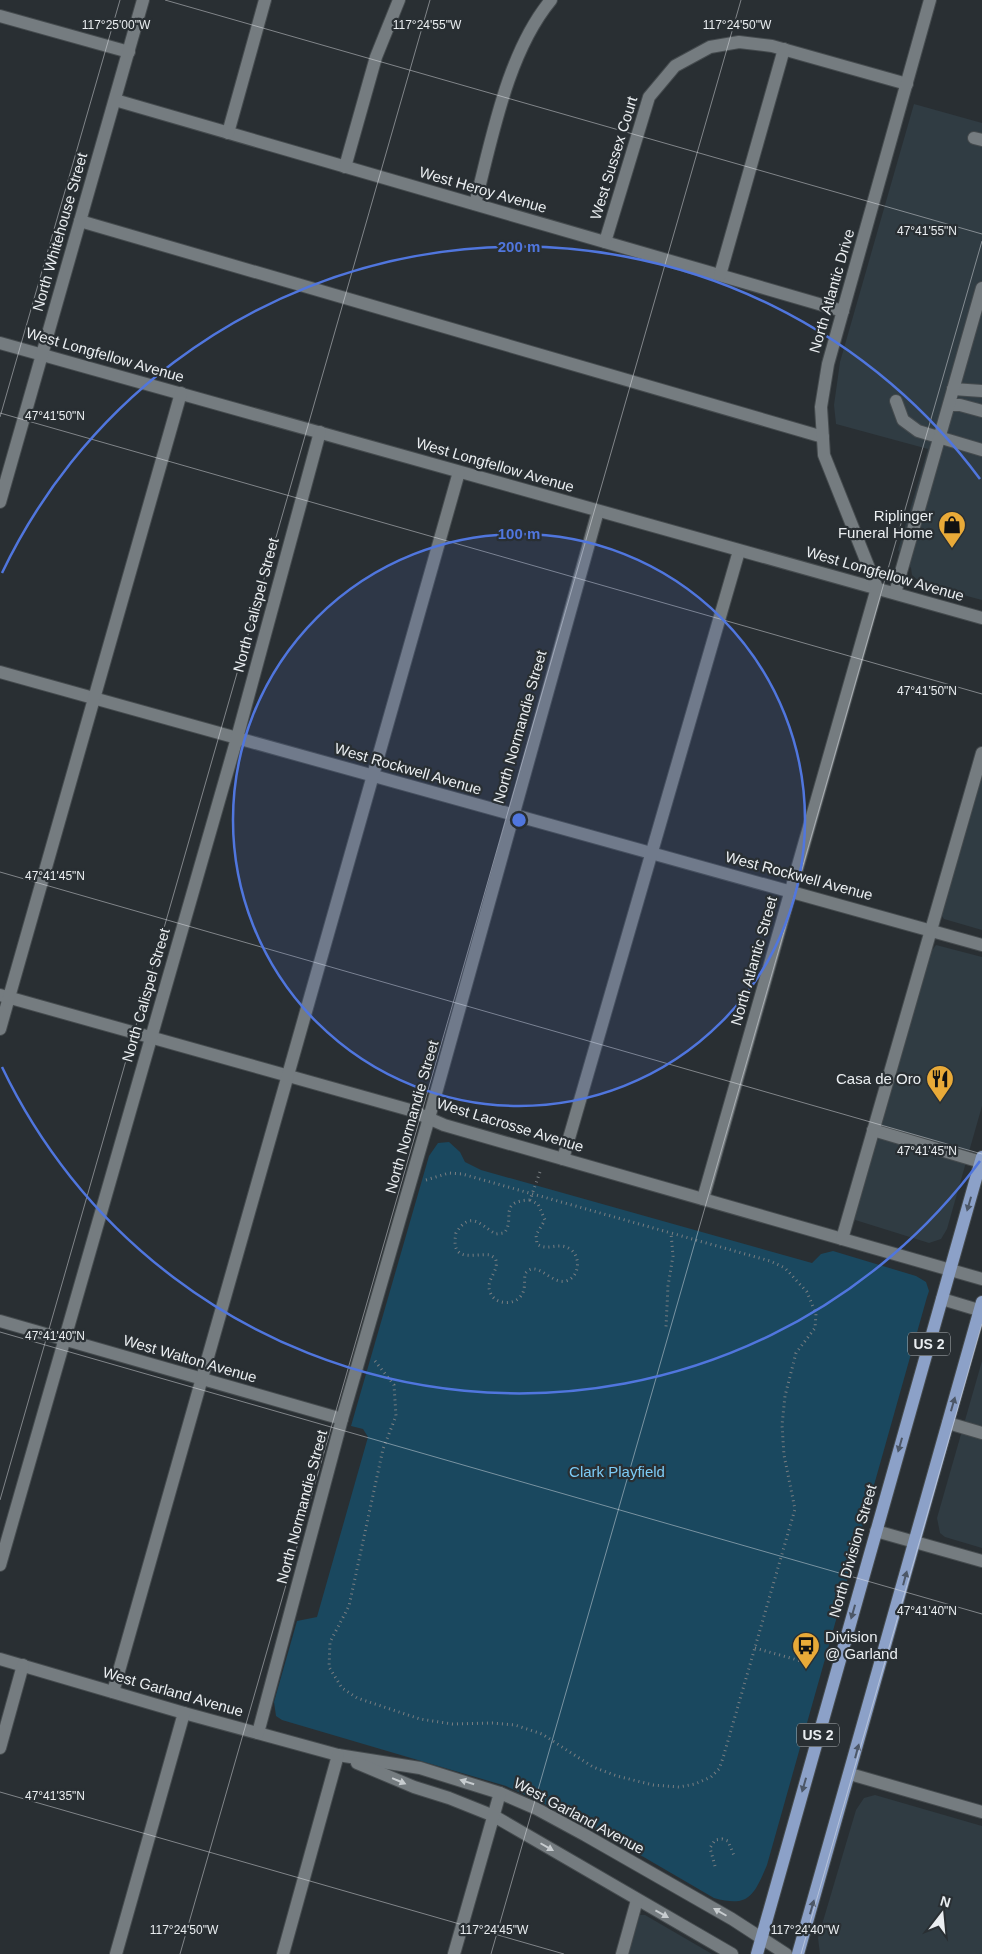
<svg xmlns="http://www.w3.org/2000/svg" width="982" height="1954" viewBox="0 0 982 1954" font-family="Helvetica,sans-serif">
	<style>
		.built { fill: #303c43 }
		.green { fill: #1a485f }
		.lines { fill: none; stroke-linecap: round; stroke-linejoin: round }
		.minor-casing { stroke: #454b4e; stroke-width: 14 }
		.major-casing { stroke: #454b4e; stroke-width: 14 }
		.path { stroke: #797e82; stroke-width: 3; stroke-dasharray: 1 4; stroke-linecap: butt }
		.minor { stroke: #757c80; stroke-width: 12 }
		.major { stroke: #8ca1c8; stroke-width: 12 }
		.oneway { fill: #4c5767 }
		.oneway2 { fill: #c7cccf }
		.ticks { fill: none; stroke: #eaeef1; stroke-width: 1; stroke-opacity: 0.45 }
		.ring { fill: none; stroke: #5076de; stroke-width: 2.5 }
		.labels { text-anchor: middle; stroke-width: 4.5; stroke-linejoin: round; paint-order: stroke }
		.shield { fill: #292f33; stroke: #b0b5b8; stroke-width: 1 }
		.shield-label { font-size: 14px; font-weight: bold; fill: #eaeef1 }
		.street-label { font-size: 15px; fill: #eaeef1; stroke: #292f33 }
		.poi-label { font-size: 15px; fill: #eaeef1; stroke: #292f33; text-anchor: end }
		.park-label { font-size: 15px; fill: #7dccf7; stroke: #292f33 }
		.ticks-label { font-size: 12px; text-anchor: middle; fill: #eaeef1; stroke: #292f33; stroke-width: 4.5; stroke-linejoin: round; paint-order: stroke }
		.centre { fill: #5076de; stroke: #292f33; stroke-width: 2.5 }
		.ring-label { font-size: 15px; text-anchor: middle; font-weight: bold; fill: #5076de; stroke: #292f33; stroke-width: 4.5; stroke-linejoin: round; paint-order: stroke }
	</style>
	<rect width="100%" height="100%" fill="#292f33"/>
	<!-- built -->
	<g class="built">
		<path d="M914,104L982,123V600L922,584L912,575L911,568L898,550L928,449L836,424L834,405L840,362Z"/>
		<path d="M982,770V930L944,919L941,915Z"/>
		<path d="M936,945L982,957V1106L947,1229L941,1239L929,1243L852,1219L930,953Z"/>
		<path d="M982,1361V1548L945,1537L940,1533L937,1518Z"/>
		<path d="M875,1795L982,1826V1954H820L818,1938L856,1810L864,1798Z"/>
		<path d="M640,1915H645L712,1954H628Z"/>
	</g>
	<!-- green -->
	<path class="green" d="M449,1142L460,1152L465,1162L481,1170L812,1263L821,1254L833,1251L916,1276L926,1282L929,1291L927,1297L767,1865C754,1895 749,1908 714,1898L587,1824L506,1786L282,1720L276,1716L274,1702L297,1621L317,1617L368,1437L363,1429L351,1426L429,1156L438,1143Z"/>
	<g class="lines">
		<defs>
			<g id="minor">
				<path d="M0,16L129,52"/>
				<path d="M115,100L843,311"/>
				<path d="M228,133L265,0"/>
				<path d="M974,138L982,140"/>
				<path d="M345,167L376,57L399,0"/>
				<path d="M475,204C492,139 507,53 551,0"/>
				<path d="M80,221L823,437"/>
				<path d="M605,242L649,97L675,66L710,47L739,42L772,46L907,84"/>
				<path d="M720,275L784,49"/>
				<path d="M0,343L982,618"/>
				<path d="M953,389L982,391"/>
				<path d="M896,401L903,420L918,431L982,450"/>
				<path d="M949,405H960L982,411"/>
				<path d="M0,502L143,0"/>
				<path d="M895,593L982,288"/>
				<path d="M0,672L982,945"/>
				<path d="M0,995L410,1110L444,1125L982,1279"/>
				<path d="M0,1029L181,393"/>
				<path d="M873,1130L981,1162"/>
				<path d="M563,1159L739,551"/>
				<path d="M703,1199L877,588L824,455L821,407L828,364L930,0"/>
				<path d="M842,1239L982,753"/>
				<path d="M942,1299L982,1311"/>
				<path d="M0,1321L342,1419"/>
				<path d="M948,1423L982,1433"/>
				<path d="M876,1531L982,1561"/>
				<path d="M0,1565L237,738L320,432"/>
				<path d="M0,1659L184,1713L338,1755L420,1768L500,1793L537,1809L585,1835L732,1919L786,1954"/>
				<path d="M113,1692L459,472"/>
				<path d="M258,1733L342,1419L429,1118L598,511"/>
				<path d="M0,1748L23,1665"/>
				<path d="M357,1763L414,1787L449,1798L494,1816L732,1954"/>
				<path d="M850,1774L982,1812"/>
				<path d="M116,1954L184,1713"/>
				<path d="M283,1954L338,1755"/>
				<path d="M454,1954L500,1793"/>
				<path d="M622,1954L637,1900"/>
			</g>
			<g id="major">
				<path d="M757,1954L982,1157"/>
				<path d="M798,1954L982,1302"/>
			</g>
		</defs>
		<!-- minor casing -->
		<use href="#minor" class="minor-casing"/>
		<!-- major casing -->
		<use href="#major" class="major-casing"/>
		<!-- path -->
		<g class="path">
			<path d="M426,1180L449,1173L462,1174L671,1233"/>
			<path d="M530,1200L538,1204L545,1220L536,1235L537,1244C548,1252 558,1241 570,1249C581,1256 580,1277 566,1281C551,1285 536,1258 525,1274C524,1282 526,1291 520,1297C512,1306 494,1304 490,1292C485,1279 501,1270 495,1258L490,1255C474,1253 450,1264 456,1233C471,1209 481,1226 496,1234L504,1233C516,1220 497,1201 530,1200L541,1169"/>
			<path d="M375,1361L394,1385L396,1416L383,1449L349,1606L330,1642L329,1667L342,1688L357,1698L420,1719L452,1724L492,1723L515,1725L542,1734L593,1767L617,1776L653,1785L679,1787L695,1784L711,1777L719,1769L723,1758L795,1509L784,1455L782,1425L785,1396L796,1353L815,1328L816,1314L807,1292L785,1268L770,1261L671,1233L673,1256L668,1286L666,1327"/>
			<path d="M755,1648L808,1663"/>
			<path d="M715,1866L710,1848L715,1840L722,1839L728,1841L735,1858"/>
		</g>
		<!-- minor -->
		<use href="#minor" class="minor"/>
		<!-- major -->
		<use href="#major" class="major"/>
	</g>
	<!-- one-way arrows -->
	<defs><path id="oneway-solid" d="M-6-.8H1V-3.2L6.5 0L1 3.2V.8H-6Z" transform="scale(1.25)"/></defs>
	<g class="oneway">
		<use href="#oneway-solid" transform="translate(969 1204) rotate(106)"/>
		<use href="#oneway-solid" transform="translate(953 1404) rotate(-74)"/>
		<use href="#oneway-solid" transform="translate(900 1445) rotate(106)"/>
		<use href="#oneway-solid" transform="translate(905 1578) rotate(-75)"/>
		<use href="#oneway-solid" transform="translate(853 1612) rotate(106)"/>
		<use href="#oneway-solid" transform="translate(857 1751) rotate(-75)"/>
		<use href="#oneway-solid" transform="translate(804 1785) rotate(106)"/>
		<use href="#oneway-solid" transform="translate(812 1907) rotate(-74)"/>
	</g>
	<g class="oneway2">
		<use href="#oneway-solid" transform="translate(399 1781) rotate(23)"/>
		<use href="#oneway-solid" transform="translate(467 1782) rotate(-162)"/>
		<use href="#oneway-solid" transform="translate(547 1847) rotate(30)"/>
		<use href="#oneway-solid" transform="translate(720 1912) rotate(-150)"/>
		<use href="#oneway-solid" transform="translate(662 1914) rotate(29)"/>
	</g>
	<!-- ticks -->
	<path class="ticks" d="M165,0L982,234M0,413L982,694M0,417L120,0M0,872L982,1154M0,1332L982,1614M0,1500L430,0M0,1792L564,1954M180,1954L741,0M491,1954L982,241M801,1954L982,1324"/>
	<!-- distance rings -->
	<circle cx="519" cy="820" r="286" fill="#5076de" fill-opacity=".12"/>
	<g class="ring">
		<circle cx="519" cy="820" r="286"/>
		<path d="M980 1161A573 573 0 0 1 2 1067M2 573A573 573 0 0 1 980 479"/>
	</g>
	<!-- icons -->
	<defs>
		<symbol id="shop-pin" viewBox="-11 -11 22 30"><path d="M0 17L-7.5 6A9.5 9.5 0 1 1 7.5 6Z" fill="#e9aa38" stroke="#292f33"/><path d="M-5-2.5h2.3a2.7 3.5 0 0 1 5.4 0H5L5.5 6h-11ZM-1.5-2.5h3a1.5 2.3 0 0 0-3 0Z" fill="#111"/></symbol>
		<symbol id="restaurant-pin" viewBox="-11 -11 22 30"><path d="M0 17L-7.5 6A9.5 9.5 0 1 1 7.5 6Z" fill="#e9aa38" stroke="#292f33"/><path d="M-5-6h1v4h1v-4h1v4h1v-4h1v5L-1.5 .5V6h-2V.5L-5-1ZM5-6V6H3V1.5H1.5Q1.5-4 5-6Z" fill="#111"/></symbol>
		<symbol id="bus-pin" viewBox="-11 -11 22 30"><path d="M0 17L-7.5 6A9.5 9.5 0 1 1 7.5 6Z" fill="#e9aa38" stroke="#292f33"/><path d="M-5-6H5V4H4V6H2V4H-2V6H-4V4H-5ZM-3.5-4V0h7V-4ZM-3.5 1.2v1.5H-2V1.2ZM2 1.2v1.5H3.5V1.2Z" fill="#111"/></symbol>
	</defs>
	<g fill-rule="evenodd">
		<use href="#shop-pin" x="936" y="509" width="32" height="43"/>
		<use href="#restaurant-pin" x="924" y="1063" width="32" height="43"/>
		<use href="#bus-pin" x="790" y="1630" width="32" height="43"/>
	</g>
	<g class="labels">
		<!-- shield labels -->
		<g class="shield">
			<rect x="908" y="1332.5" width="42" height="23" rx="4"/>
			<rect x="797" y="1723.5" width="42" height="23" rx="4"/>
		</g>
		<g class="shield-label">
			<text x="929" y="1349">US 2</text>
			<text x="818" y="1740">US 2</text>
		</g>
		<!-- street labels -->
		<g class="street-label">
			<text transform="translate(614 158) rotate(-73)" y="5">West Sussex Court</text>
			<text transform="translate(483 190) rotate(16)" y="5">West Heroy Avenue</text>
			<text transform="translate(60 232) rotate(-74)" y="5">North Whitehouse Street</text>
			<text transform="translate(832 291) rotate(-74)" y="5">North Atlantic Drive</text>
			<text transform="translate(105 355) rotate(16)" y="5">West Longfellow Avenue</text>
			<text transform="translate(495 465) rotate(16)" y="5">West Longfellow Avenue</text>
			<text transform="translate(885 574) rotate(16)" y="5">West Longfellow Avenue</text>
			<text transform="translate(256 605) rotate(-75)" y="5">North Calispel Street</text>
			<text transform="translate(520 727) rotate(-74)" y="5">North Normandie Street</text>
			<text transform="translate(408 769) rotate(16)" y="5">West Rockwell Avenue</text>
			<text transform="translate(799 876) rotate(15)" y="5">West Rockwell Avenue</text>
			<text transform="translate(754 961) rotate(-74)" y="5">North Atlantic Street</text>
			<text transform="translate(146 995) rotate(-74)" y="5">North Calispel Street</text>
			<text transform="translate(412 1117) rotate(-74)" y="5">North Normandie Street</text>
			<text transform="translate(510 1125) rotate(17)" y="5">West Lacrosse Avenue</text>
			<text transform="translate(190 1359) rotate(16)" y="5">West Walton Avenue</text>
			<text transform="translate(302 1507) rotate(-75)" y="5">North Normandie Street</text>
			<text transform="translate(853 1551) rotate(-74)" y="5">North Division Street</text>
			<text transform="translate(173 1692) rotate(16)" y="5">West Garland Avenue</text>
			<text transform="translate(579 1816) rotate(28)" y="5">West Garland Avenue</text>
		</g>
		<!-- poi labels -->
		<g class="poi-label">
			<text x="933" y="521">Riplinger<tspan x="933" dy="17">Funeral Home</tspan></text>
			<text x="921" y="1084">Casa de Oro</text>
			<text x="825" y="1642" text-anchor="start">Division<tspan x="825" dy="17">@ Garland</tspan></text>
		</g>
		<!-- park labels -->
		<g class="park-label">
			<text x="617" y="1477">Clark Playfield</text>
		</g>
	</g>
	<g class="ticks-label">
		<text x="116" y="29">117°25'00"W</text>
		<text x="427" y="29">117°24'55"W</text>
		<text x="737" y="29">117°24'50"W</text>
		<text x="927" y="235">47°41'55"N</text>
		<text x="55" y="420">47°41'50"N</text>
		<text x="927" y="695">47°41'50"N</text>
		<text x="55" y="880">47°41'45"N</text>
		<text x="927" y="1155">47°41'45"N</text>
		<text x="55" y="1340">47°41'40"N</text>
		<text x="927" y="1615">47°41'40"N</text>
		<text x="55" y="1800">47°41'35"N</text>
		<text x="184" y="1934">117°24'50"W</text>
		<text x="494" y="1934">117°24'45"W</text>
		<text x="805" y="1934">117°24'40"W</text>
	</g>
	<circle cx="519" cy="820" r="8" class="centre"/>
	<g class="ring-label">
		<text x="519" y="252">200 m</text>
		<text x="519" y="539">100 m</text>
	</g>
	<!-- north arrow -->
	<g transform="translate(942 1914) rotate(16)" stroke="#292f33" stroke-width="4" paint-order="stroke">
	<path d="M0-4L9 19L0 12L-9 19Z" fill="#eaeef1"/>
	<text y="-8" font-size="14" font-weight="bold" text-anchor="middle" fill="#eaeef1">N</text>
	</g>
</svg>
